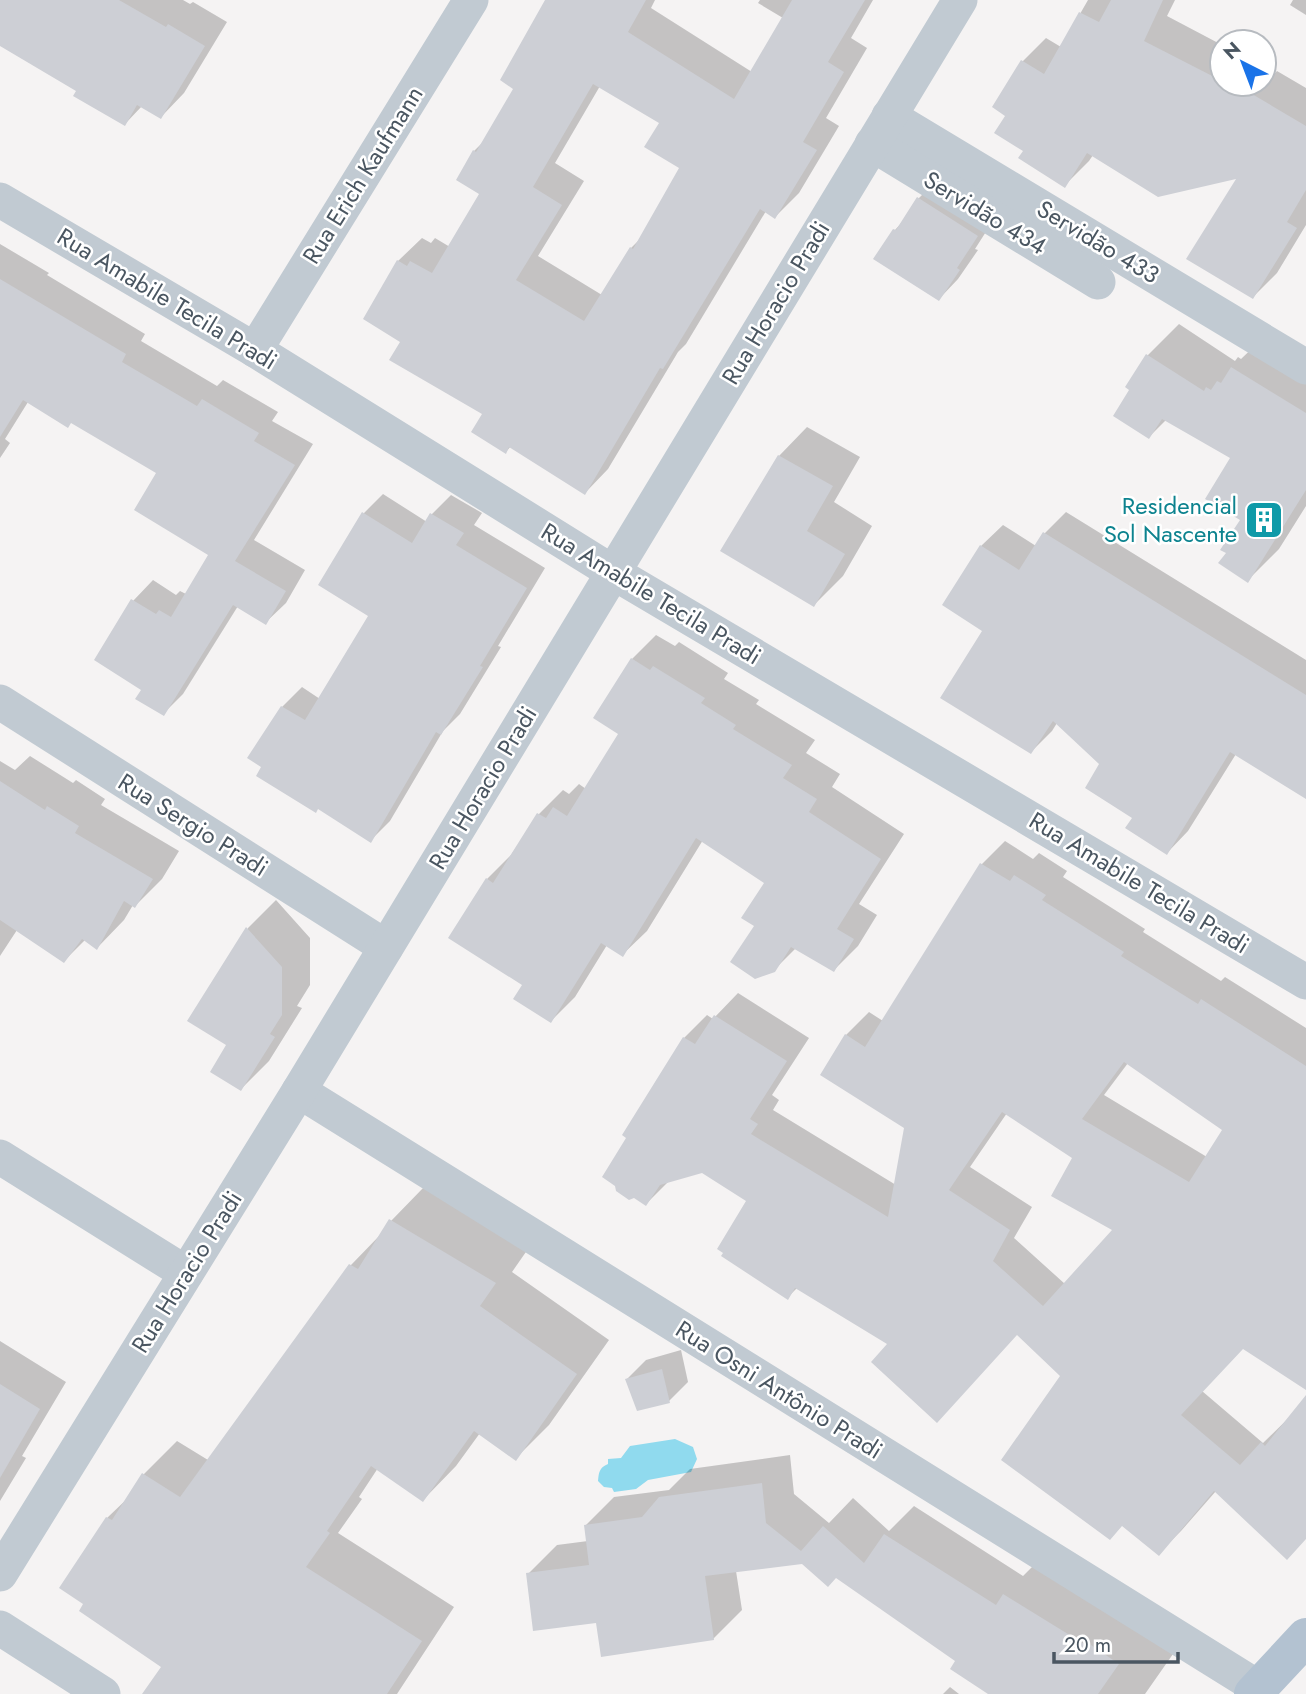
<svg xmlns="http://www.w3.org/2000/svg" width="1306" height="1694" viewBox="0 0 1306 1694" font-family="Jost,sans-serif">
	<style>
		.water { fill: #90daee }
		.shadow { fill: #0003; fill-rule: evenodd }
		.building { fill: #cdcfd5; fill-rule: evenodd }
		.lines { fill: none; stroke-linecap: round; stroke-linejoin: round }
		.minor { stroke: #c1cad2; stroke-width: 35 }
		.primary { stroke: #b3c2d1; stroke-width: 38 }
		.labels { text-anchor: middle; stroke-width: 5; stroke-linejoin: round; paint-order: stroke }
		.street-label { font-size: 24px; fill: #4a5661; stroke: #fff }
		.culture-label { font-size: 24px; fill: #0d838f; stroke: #fff; text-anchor: end }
	</style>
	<rect width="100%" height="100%" fill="#f5f3f3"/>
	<!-- water -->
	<path class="water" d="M675,1439L693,1447L697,1459L691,1472L648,1480L636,1489L614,1492L612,1488L604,1487L598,1481C599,1472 599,1468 608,1464V1459L621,1458L630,1446Z"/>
	<!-- shadow -->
	<g class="shadow">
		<path d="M0,0H183L190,4L193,2L227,22L184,93L161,117L142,106L125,124L79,91L0,28Z"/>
		<path d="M547,0H655L651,8L752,72L783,18L758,3L760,0H873L851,38L867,48L826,118L839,126L799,193L775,217L766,211L686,344L678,352L608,469L585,493L511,446L506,452L485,414L403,341L398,261L422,238L431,243L435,238L450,247L481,193L474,151L486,139L515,88ZM600,86L661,122L682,168L641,238L631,248L602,295L538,256L584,181L555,163Z"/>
		<path d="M1088,0H1175L1167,16L1222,45V84H1264V67L1275,73L1277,71L1306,88V225L1277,273L1253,297L1240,177L1093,155L1089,161L1065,185L1025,150L1007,116L1022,62L1046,38L1061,47Z"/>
		<path d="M1293,0H1306V15L1290,5Z"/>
		<path d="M938,179L996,216L975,249L978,250L958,279L939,299L895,230L904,220L918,199Z"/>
		<path d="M0,244L49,273L47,275L145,334L141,341L217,386L223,380L278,412L272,421L313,444L254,540L305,570L286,603L265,623L238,606L183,694L163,714L143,689L133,601L153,580L176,595L180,591L186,594L210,555L159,472L72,421L28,402L5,439L10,443L0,458Z"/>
		<path d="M1179,324L1235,361L1238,357L1241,359L1264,337L1306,363V506L1279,549L1248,580L1228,553L1243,520L1233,458L1166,420L1149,437L1132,389L1148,355Z"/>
		<path d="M807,427L860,457L834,502L872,526L843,576L814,605L779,456Z"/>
		<path d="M383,494L427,522L432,514L451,495L482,513L474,525L545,568L498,646L501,647L460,714L443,731L390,821L370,841L249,758L282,707L302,687L320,699L370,615L364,513Z"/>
		<path d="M1066,512L1306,660V797L1236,754L1188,831L1167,853L1134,817L1101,763L1057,723L1052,731L1031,752L984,630L981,546L1003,525L1036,546L1044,534Z"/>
		<path d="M656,635L675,646L679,642L728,673L724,679L759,700L756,704L815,740L806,753L840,774L832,787L904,834L859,904L877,915L858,946L834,970L796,948L774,970L756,925L766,882L703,840L647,931L622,955L607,945L575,997L551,1021L524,984L487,879L511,855L539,814L563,790L569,794L579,784L586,789L621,734L632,659Z"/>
		<path d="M30,756L73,783L76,780L105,799L101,805L179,851L162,879L135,906L133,905L124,920L97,948L86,939L64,961L17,930L0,956V761L15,770Z"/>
		<path d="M1005,841L1033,859L1039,853L1067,871L1063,877L1145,929L1143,932L1221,981L1225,977L1306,1028V1388L1244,1347L1202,1391L1263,1443L1306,1401V1539L1216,1491L1181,1531L1158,1554L1063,1375L1018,1334L889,1344L798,1287L787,1298L749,1201L702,1171L669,1181L646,1204L684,1038L707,1015L713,1019L738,993L809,1038L772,1095L779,1100L773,1110L896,1185L906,1127L846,1035L869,1012L883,1021L982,864ZM1128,1063L1224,1129L1207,1157L1104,1095ZM1007,1113L1075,1157L1115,1229L1065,1284L1014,1238L1032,1207L970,1167Z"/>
		<path d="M276,900L310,938V985L297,1006L302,1008L269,1061L241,1089L229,1045L189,1020L248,928Z"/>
		<path d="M424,1187L528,1249L512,1272L609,1340L549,1425L516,1458L480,1433L456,1466L423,1500L378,1468L359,1497L362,1499L338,1533L454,1607L397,1694H157L163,1666L85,1604L107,1518L130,1496L144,1474L177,1441L208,1460L351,1265L383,1232L391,1221Z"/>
		<path d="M0,1341L66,1382L22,1456L26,1458L0,1501Z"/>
		<path d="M681,1350L688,1382L669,1401L627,1379L646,1360Z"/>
		<path d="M790,1455L794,1494L829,1523L853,1498L889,1531L914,1506L1023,1576L1033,1566L1180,1644L1145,1694H991L958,1661L836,1576L802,1562L736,1571L742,1610L713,1639L598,1621L528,1574L557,1545L588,1541L586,1525L614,1497L669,1490L690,1469Z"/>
		<path d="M950,1687L959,1694H943Z"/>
	</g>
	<!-- building -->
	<g class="building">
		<path d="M0,0H119L166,27L168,24L205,46L161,119L137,105L125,126L73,96L76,91L0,46Z"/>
		<path d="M545,0H646L628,32L734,99L792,0H865L828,62L844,72L803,142L817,150L775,219L760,209L663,369L660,368L585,495L509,447L506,454L471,432L482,414L389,360L400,342L363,319L397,260L407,266L410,261L432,273L479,194L456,180L473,150L476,152L513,89L500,80ZM593,84L659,123L644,147L679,168L633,249L630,247L584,321L516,280L562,205L533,187Z"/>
		<path d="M1111,0H1163L1144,41L1222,81V84H1227L1251,96L1252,94L1306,126V190L1287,222L1297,228L1253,299L1186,259L1236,179L1158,197L1087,153L1065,188L1018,158L1023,151L994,133L1005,116L992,107L1021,60L1044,74L1079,12L1099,22Z"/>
		<path d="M917,197L978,236L957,268L960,270L939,301L873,259L893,229L896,230Z"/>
		<path d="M0,279L126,354L122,362L197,406L202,399L259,433L254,441L295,465L235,561L286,591L266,625L233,605L164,716L135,699L141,690L94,660L131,599L156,614L159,610L171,617L208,555L134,510L156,473L71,423L68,428L23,400L0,437Z"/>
		<path d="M1146,354L1204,391L1206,387L1211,390L1217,381L1221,383L1231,367L1306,413V490L1248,583L1218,563L1226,553L1220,550L1240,520L1205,499L1230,458L1162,419L1149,439L1113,416L1129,390L1125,387Z"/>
		<path d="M778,455L833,486L807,531L845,554L814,607L720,551Z"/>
		<path d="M362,512L412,543L430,513L464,533L456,545L527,588L480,666L483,667L441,735L436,732L371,843L318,809L316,813L256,776L261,767L247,758L281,706L305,720L368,616L318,585Z"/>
		<path d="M1043,532L1306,695V799L1230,752L1167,855L1125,828L1132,818L1085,788L1099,764L1053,721L1031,754L940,698L982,631L942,605L980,545L1019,570Z"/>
		<path d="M631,658L650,670L653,666L705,698L701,703L736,725L733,729L792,765L783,778L817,799L809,812L881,859L837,929L854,939L834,972L791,947L775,972L755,979L730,962L754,926L741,918L764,883L696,838L623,957L601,943L551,1023L513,999L522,985L448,938L486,878L493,883L537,813L546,818L553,807L567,816L618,734L593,718Z"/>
		<path d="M0,781L45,810L47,806L79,826L75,833L153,879L135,908L124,901L97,950L82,939L64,963L0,920Z"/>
		<path d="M980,863L1010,881L1014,875L1046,895L1042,900L1124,952L1121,956L1198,1004L1201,999L1306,1066V1390L1243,1349L1181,1415L1240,1465L1261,1442L1265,1446L1306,1395V1539L1287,1560L1214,1491L1159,1556L1122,1526L1110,1540L1001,1460L1060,1376L1017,1335L937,1423L871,1362L887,1344L795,1288L788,1300L721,1256L723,1253L717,1249L746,1201L702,1173L660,1185L646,1206L634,1198L629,1200L616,1191L615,1186L602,1177L626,1138L622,1135L683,1037L695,1044L714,1015L787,1061L750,1119L758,1124L751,1134L888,1217L904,1128L820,1075L845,1034L865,1047ZM1124,1062L1222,1130L1189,1182L1082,1119ZM1002,1112L1072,1158L1051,1196L1112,1230L1043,1306L993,1261L1010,1230L949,1190Z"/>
		<path d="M246,927L282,967V1015L270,1034L275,1037L241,1091L210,1072L226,1045L187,1021Z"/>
		<path d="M389,1219L496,1283L480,1306L577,1374L516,1461L474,1431L423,1502L371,1466L327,1531L330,1533L306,1567L422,1641L387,1694H142L161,1667L79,1611L83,1604L59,1588L106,1517L112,1520L142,1473L180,1497L349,1264L358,1269Z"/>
		<path d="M662,1369L670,1403L637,1411L625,1379Z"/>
		<path d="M0,1384L40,1409L0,1478Z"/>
		<path d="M762,1483L766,1523L801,1551L823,1526L864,1563L884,1534L996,1605L1003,1594L1089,1647L1091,1645L1119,1664L1098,1694H988L950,1669L955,1661L836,1578L828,1587L802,1564L705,1576L714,1640L601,1657L596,1623L533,1631L526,1573L589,1565L584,1525L642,1517L659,1497Z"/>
	</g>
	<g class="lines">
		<!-- minor -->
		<g class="minor">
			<path d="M889,116L1306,367"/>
			<path d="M872,144L1098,282"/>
			<path d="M0,200L255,350L614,573L1306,982"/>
			<path d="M255,350L471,0"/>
			<path d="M0,702L386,947"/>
			<path d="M299,1091L1259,1688"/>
			<path d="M0,1157L186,1273"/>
			<path d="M0,1574L299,1091L960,0"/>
			<path d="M0,1628L103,1694"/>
		</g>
		<!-- primary -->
		<path class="primary" d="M1253,1694L1306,1637"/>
	</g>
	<!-- icons -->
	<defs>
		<symbol id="building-square" viewBox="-11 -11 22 22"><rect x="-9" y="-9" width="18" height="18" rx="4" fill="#0f9aa8" stroke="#fff"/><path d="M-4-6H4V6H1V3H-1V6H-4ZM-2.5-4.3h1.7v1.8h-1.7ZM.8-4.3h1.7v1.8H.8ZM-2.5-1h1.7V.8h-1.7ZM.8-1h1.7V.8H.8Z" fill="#fff"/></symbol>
	</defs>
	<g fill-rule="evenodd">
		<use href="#building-square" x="1242" y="498" width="44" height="44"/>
	</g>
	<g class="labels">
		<!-- street labels -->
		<g class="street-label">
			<text transform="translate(363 175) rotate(-58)" y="8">Rua Erich Kaufmann</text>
			<text transform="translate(985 213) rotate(31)" y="8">Servidão 434</text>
			<text transform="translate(1098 242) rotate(31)" y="8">Servidão 433</text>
			<text transform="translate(167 299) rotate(31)" y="8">Rua Amabile Tecila Pradi</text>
			<text transform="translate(776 303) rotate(-59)" y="8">Rua Horacio Pradi</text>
			<text transform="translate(651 594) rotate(31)" y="8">Rua Amabile Tecila Pradi</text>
			<text transform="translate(483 788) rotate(-59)" y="8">Rua Horacio Pradi</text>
			<text transform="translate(193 825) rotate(32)" y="8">Rua Sergio Pradi</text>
			<text transform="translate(1139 883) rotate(31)" y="8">Rua Amabile Tecila Pradi</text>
			<text transform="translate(187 1272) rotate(-58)" y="8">Rua Horacio Pradi</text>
			<text transform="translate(779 1390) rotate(32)" y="8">Rua Osni Antônio Pradi</text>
		</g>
		<!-- culture labels -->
		<g class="culture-label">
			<text x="1237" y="514">Residencial<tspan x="1237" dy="28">Sol Nascente</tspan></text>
		</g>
	</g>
	<!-- north arrow -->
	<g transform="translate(1243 63) rotate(318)"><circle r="33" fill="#ffffff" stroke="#b7bbc0" stroke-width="2"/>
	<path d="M0-5L12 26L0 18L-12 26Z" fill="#1a73e8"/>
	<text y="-10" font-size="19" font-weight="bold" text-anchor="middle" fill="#4a5661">N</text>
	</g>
	<!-- scale -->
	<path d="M1054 1652v10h124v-10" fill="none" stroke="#4a5661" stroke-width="3.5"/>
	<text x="1064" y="1652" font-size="21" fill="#4a5661" stroke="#ffffff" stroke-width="5" paint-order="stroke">20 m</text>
</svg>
